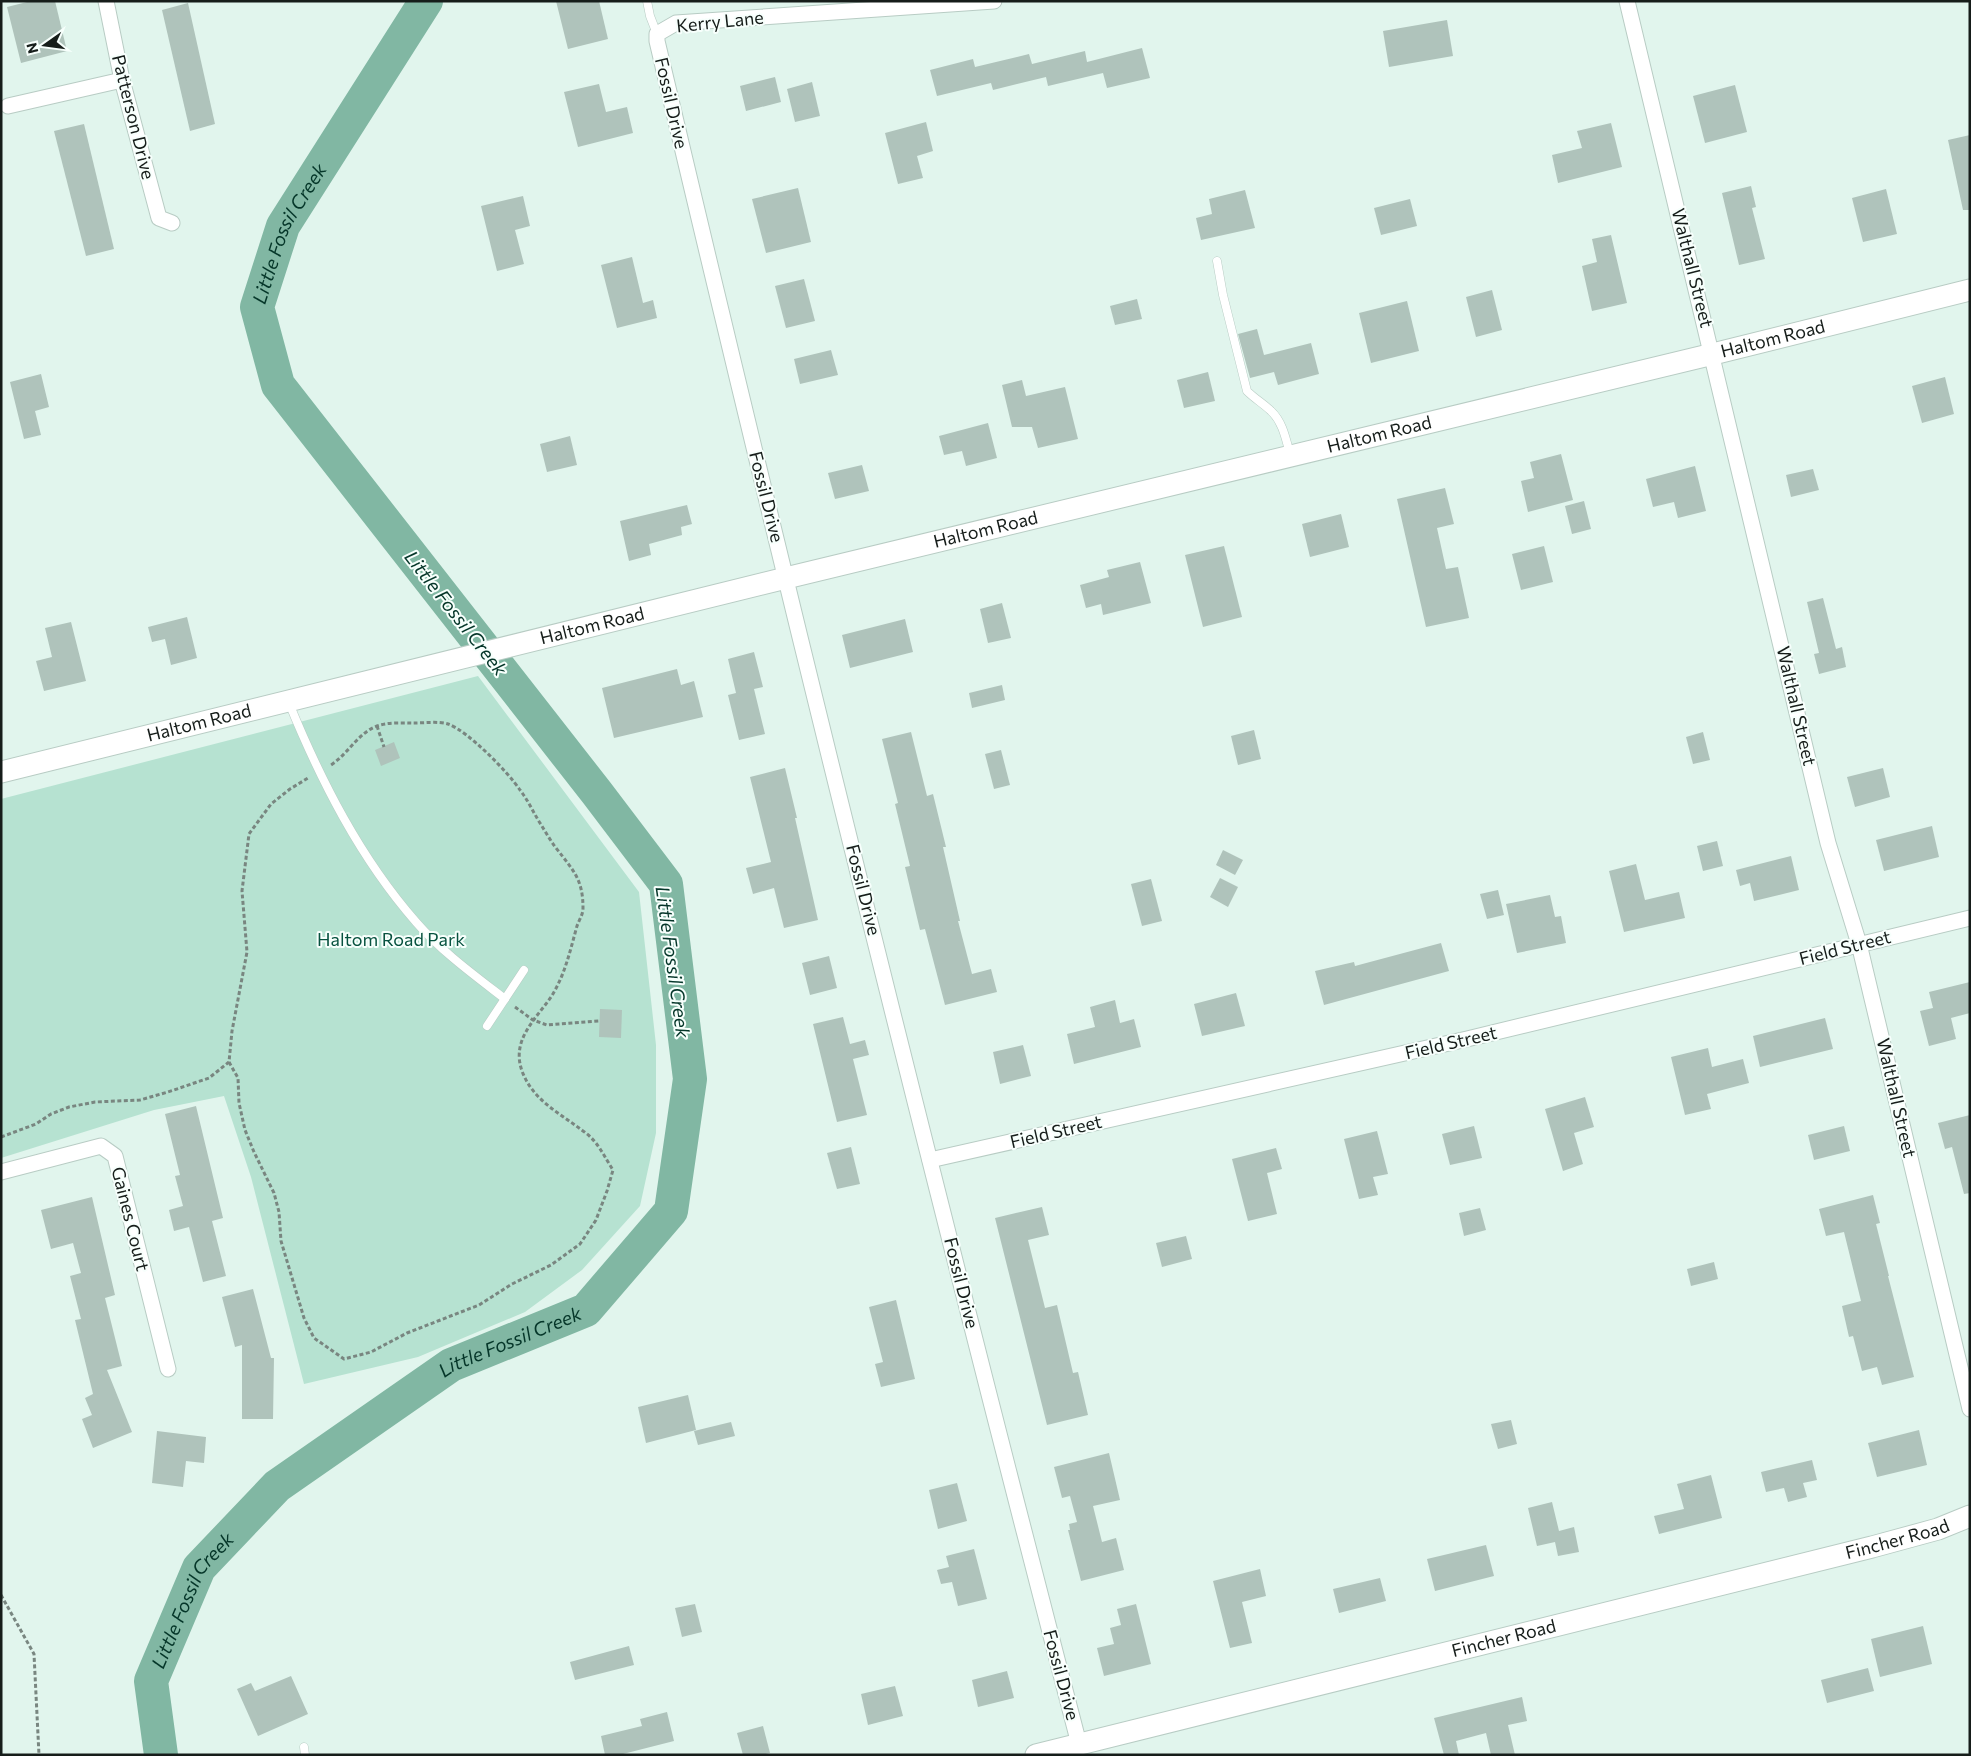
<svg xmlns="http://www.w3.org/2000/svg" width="1971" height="1756" viewBox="0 0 1971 1756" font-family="Commissioner,sans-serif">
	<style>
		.green { fill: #b6e2d1 }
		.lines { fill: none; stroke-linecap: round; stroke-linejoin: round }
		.river { stroke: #81b7a3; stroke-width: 34 }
		.building { fill: #afc3bb }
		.lane-casing { stroke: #b8ccc4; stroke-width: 9 }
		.street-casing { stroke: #b8ccc4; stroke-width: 17 }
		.secondary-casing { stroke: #b8ccc4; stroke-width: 23 }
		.path { stroke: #798680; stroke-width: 3; stroke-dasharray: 4 2.5; stroke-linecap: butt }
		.lane { stroke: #fff; stroke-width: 8 }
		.street { stroke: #fff; stroke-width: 15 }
		.secondary { stroke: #fff; stroke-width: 21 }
		.labels { text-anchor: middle; stroke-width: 4; stroke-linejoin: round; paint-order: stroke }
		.street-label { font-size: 18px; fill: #161d1a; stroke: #f7fffc }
		.park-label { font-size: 18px; fill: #07523f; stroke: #f7fffc }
		.water-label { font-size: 19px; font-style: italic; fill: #053629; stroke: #f7fffc }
	</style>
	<rect width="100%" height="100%" fill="#e1f5ed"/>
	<!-- green -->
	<path class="green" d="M478,676L639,892L656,1045V1133L640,1206L582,1270L525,1312L418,1357L304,1384L251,1177L224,1096L154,1110L1,1158V799Z"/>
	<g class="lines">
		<!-- river -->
		<path class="river" id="s1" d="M161,1755L151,1681L199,1568L277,1486L451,1365L586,1310L671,1211L690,1079L666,884L597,793L278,385L257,307L283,226L426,1"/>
	</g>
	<!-- building -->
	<g class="building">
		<path d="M31,1H55L67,51L21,63L7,7Z"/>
		<path d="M556,1H599L608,39L568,49Z"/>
		<path d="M188,3L215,124L190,131L162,10Z"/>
		<path d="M1447,20L1453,56L1389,67L1383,31Z"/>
		<path d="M1142,48L1150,78L1107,88L1103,73L1048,86L1046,77L993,90L991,83L937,96L930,70L973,59L975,67L1029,54L1032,64L1085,51L1087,62Z"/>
		<path d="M775,77L781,102L746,111L740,86Z"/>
		<path d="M812,82L820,116L795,122L787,89Z"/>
		<path d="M599,84L606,112L627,107L633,133L578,147L564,92Z"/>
		<path d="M1735,85L1747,132L1705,143L1693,96Z"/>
		<path d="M926,122L933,151L917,156L923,178L898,184L885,133Z"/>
		<path d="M1611,123L1622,167L1558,183L1552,155L1582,148L1577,131Z"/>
		<path d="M84,124L114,249L86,256L54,131Z"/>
		<path d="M1970,135V210H1963L1948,140Z"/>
		<path d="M1751,186L1756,207L1752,208L1765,259L1739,265L1722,193Z"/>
		<path d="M798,188L811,242L766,253L752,199Z"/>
		<path d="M1886,189L1897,234L1863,242L1852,198Z"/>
		<path d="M1245,190L1255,228L1201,240L1196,218L1212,214L1209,199Z"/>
		<path d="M523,196L530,226L515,230L524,264L497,271L481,206Z"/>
		<path d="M1410,199L1417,226L1381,235L1374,208Z"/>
		<path d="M1611,235L1627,303L1592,311L1582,266L1597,262L1592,239Z"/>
		<path d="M632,257L643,303L653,300L657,318L617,328L601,265Z"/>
		<path d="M804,279L815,321L786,328L775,286Z"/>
		<path d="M1492,290L1502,330L1476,337L1466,297Z"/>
		<path d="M1137,299L1142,319L1115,325L1110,306Z"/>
		<path d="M1407,301L1419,351L1371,363L1359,313Z"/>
		<path d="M1257,329L1264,355L1311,343L1319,374L1278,385L1274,372L1250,378L1238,334Z"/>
		<path d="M831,350L838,375L800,384L794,359Z"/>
		<path d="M1208,372L1215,401L1184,408L1177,380Z"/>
		<path d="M41,374L49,407L35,411L41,435L24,439L10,382Z"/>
		<path d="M1945,377L1954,414L1922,423L1912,386Z"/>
		<path d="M1022,380L1026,396L1065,387L1078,439L1038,448L1032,427H1012L1002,385Z"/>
		<path d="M988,423L997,458L966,466L962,451L944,455L939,436Z"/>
		<path d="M570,436L577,465L547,472L540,444Z"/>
		<path d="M1561,454L1573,500L1528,512L1521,481L1534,478L1530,462Z"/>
		<path d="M862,465L869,491L835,499L828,473Z"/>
		<path d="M1695,466L1706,511L1678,518L1674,502L1653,507L1646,479Z"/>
		<path d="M1813,469L1819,490L1791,497L1786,475Z"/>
		<path d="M1445,488L1454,524L1437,528L1446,569L1458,567L1469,618L1426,627L1397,499Z"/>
		<path d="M1584,501L1591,529L1572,534L1565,506Z"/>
		<path d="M687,505L692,524L681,527L682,535L649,544L651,555L629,561L620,521Z"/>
		<path d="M1341,514L1349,547L1310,557L1302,524Z"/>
		<path d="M1224,546L1242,617L1203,627L1185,555Z"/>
		<path d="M1544,546L1553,582L1521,590L1512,554Z"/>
		<path d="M1140,562L1151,603L1103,615L1101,604L1086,608L1080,585L1109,577L1107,570Z"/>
		<path d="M1823,598L1836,649L1842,647L1846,667L1819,674L1814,654L1819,653L1807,602Z"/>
		<path d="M1002,603L1011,638L988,643L980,609Z"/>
		<path d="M187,617L197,658L171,665L165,639L152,642L148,627Z"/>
		<path d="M905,619L913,652L850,668L842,635Z"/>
		<path d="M71,622L86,681L44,691L36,661L52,657L45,628Z"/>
		<path d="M754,652L763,687L754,689L765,734L739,740L728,695L736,693L728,659Z"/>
		<path d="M677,669L681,685L694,681L703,717L614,738L602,688Z"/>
		<path d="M1002,685L1005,700L972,708L969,693Z"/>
		<path d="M1254,730L1261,759L1238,765L1231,736Z"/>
		<path d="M911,732L927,796L933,794L946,847H943L960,921H958L972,974L991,969L997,992L945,1005L925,929L920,930L905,867L910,866L895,804L898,803L882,739Z"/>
		<path d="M1703,732L1710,760L1693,764L1686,737Z"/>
		<path d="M394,742L400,758L381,766L375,750Z"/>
		<path d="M1001,750L1010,785L994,789L985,754Z"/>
		<path d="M785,768L797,818H795L818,920L784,928L774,888L753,894L746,868L771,862L750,777Z"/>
		<path d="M1883,768L1890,797L1855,807L1847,777Z"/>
		<path d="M1932,826L1939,857L1884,871L1876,840Z"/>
		<path d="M1717,841L1723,866L1703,871L1697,846Z"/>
		<path d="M1223,850L1243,860L1235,875L1216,865Z"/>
		<path d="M1791,856L1799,890L1754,901L1750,883L1740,886L1736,870Z"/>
		<path d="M1636,864L1645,900L1679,892L1685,918L1624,932L1609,871Z"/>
		<path d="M1220,878L1238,887L1228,907L1210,897Z"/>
		<path d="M1151,879L1162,921L1142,926L1131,884Z"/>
		<path d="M1498,890L1504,915L1487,919L1480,894Z"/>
		<path d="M1550,895L1555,917L1561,916L1566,943L1517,953L1506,904Z"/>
		<path d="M1441,943L1449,971L1324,1005L1315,971L1354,962L1355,966Z"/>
		<path d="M829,956L837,988L810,995L802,963Z"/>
		<path d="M1970,982V1013L1951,1018L1956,1039L1929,1046L1920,1011L1933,1008L1929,992Z"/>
		<path d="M1236,993L1245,1026L1202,1036L1194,1004Z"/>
		<path d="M1115,1000L1120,1023L1134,1019L1141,1047L1074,1064L1067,1034L1095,1027L1090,1007Z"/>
		<path d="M600,1009L622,1010L621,1038L599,1037Z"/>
		<path d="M843,1017L850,1044L865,1040L869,1055L853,1059L867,1115L837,1122L813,1024Z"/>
		<path d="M1825,1018L1833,1049L1760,1067L1753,1036Z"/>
		<path d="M1023,1045L1031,1076L1000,1084L993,1052Z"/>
		<path d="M1708,1048L1712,1067L1743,1059L1749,1083L1707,1094L1711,1109L1685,1115L1671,1057Z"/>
		<path d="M1585,1097L1594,1127L1574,1133L1583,1164L1563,1171L1545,1109Z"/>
		<path d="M196,1106L223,1218L212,1221L226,1276L203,1282L189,1227L174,1231L169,1210L183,1206L175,1176L180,1175L165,1114Z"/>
		<path d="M1970,1115V1193L1964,1194L1952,1147L1945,1149L1938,1123Z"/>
		<path d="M1474,1126L1482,1158L1450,1165L1442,1134Z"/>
		<path d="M1844,1126L1850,1151L1814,1160L1808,1135Z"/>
		<path d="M1377,1131L1388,1174L1373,1177L1378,1195L1359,1199L1344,1139Z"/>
		<path d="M851,1147L860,1184L837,1189L827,1153Z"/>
		<path d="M1276,1148L1282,1169L1267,1173L1277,1214L1248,1221L1232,1159Z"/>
		<path d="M1873,1195L1880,1223L1876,1224L1889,1276H1888L1914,1377L1882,1385L1877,1367L1862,1371L1853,1336L1849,1337L1842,1306L1861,1301L1844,1232L1826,1236L1819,1209Z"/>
		<path d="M92,1197L115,1295L105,1298L122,1366L107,1370L132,1432L93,1448L82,1419L92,1415L85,1398L93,1394L75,1320L81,1319L70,1276L81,1273L73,1243L51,1249L41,1210Z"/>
		<path d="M1042,1207L1049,1235L1028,1240L1045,1308L1057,1305L1073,1373L1078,1372L1088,1415L1047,1425L995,1218Z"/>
		<path d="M1480,1208L1486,1230L1464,1236L1459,1213Z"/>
		<path d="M1186,1236L1192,1259L1162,1267L1156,1243Z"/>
		<path d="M1714,1262L1718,1279L1691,1286L1687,1269Z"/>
		<path d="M253,1289L271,1358H274L273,1419H242V1345L235,1347L222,1297Z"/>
		<path d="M896,1300L915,1379L881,1387L875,1364L883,1362L869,1307Z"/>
		<path d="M688,1395L696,1430L646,1443L638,1407Z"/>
		<path d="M1511,1420L1517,1444L1498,1449L1491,1424Z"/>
		<path d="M731,1422L735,1436L698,1445L694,1431Z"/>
		<path d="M1919,1430L1927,1465L1877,1477L1868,1443Z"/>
		<path d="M157,1431L206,1437L204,1463L186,1461L183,1487L152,1483Z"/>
		<path d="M1109,1453L1120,1500L1093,1506L1102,1542L1116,1538L1124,1570L1081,1581L1068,1530H1070L1069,1524L1077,1522L1070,1496L1062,1498L1054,1467Z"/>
		<path d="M1812,1460L1817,1480L1803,1483L1807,1497L1788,1502L1784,1488L1766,1492L1761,1472Z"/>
		<path d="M1711,1475L1722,1518L1659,1534L1654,1516L1684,1509L1677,1484Z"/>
		<path d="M957,1483L967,1521L938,1529L929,1490Z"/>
		<path d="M1552,1502L1559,1531L1574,1527L1579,1552L1558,1556L1555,1542L1537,1546L1528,1508Z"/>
		<path d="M1486,1545L1494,1576L1435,1591L1427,1559Z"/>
		<path d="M974,1549L987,1599L958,1606L952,1582L941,1584L937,1570L949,1567L946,1556Z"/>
		<path d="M1260,1569L1266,1596L1242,1602L1252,1643L1230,1648L1213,1581Z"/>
		<path d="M1380,1578L1386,1601L1339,1613L1333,1589Z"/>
		<path d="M695,1604L702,1632L682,1637L675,1608Z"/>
		<path d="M1136,1604L1151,1664L1104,1676L1097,1648L1114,1644L1110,1628L1121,1625L1117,1609Z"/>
		<path d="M1923,1626L1932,1664L1880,1677L1871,1639Z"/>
		<path d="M629,1646L634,1665L575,1680L570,1662Z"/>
		<path d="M1868,1668L1874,1691L1827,1703L1821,1680Z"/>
		<path d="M1007,1671L1014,1698L978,1707L972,1680Z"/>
		<path d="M291,1676L308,1714L258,1736L237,1689L251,1683L255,1691Z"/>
		<path d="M895,1686L903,1716L868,1725L861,1694Z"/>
		<path d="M1522,1697L1527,1721L1508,1725L1515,1755H1491L1486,1733L1456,1741L1459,1755H1444L1434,1718Z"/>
		<path d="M667,1712L674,1741L619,1755H605L601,1736L642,1726L640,1719Z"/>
		<path d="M763,1726L770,1753L761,1755H743L737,1733Z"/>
	</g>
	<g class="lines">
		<defs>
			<g id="lane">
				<path d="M647,1L650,16L657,34"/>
				<path d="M1217,261L1223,295L1247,391C1255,399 1264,404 1271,411C1283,422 1286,440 1290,454"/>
				<path d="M289,703C321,781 360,858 416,922C441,951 474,975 505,999"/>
				<path d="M487,1026L524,970"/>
				<path d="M304,1747L305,1755"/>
			</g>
			<g id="street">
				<path d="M106,1L122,80L159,218L172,223"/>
				<path d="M994,1L676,23L657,34V41C791,610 932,1178 1079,1744"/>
				<path d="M1627,1L1828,843L1859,944L1970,1409"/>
				<path d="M8,106L122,80"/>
				<path d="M930,1160L1467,1039L1970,918"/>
				<path d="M1,1172L101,1146L115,1156L168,1369"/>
			</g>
			<g id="secondary">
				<path id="s2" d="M1,772L786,578L1713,354L1970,290"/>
				<path id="s3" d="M1036,1755L1872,1547L1938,1529L1970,1516"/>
			</g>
		</defs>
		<!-- lane casing -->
		<use href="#lane" class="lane-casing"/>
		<!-- street casing -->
		<use href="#street" class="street-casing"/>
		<!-- secondary casing -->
		<use href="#secondary" class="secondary-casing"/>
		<!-- path -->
		<g class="path">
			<path d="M377,726L384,747"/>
			<path d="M515,1007L533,1020L547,1025L599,1021"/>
			<path d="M229,1062L238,1078L239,1103L245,1130L254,1152L274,1193L279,1212L281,1241L304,1318L314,1338L344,1359L371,1352L407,1333L479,1305L512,1284L551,1265L580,1244L596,1220L607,1191L613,1170C604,1156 597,1140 583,1131C560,1113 533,1101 522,1071C511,1040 535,1020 551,997C565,975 570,951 577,926C579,920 583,915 583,908C583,879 573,870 556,848C550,840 545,831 540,823C533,812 528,800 520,790C508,772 468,731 448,724C439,721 424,723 414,723C402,723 388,722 377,726C358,733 349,753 331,765"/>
			<path d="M1,1137L36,1124L51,1114L69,1107L95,1102L140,1100L168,1092L209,1078L229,1062L232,1031L247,952L242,891L249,834L271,804L290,789L308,778"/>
			<path d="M1,1595L34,1654L39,1755"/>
		</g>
		<!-- lane -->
		<use href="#lane" class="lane"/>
		<!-- street -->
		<use href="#street" class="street"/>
		<!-- secondary -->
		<use href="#secondary" class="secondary"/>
	</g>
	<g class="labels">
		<!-- street labels -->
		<g class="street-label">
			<text transform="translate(720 22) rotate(-6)" y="6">Kerry Lane</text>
			<text transform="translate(671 103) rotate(77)" y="6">Fossil Drive</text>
			<text transform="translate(133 117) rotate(76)" y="6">Patterson Drive</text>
			<text transform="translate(1692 268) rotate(76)" y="6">Walthall Street</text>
			<text dy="6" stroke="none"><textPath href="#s2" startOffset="1824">Haltom Road</textPath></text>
			<text dy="6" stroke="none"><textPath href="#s2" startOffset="1419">Haltom Road</textPath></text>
			<text transform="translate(766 497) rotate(76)" y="6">Fossil Drive</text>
			<text dy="6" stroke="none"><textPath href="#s2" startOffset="1014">Haltom Road</textPath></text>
			<text dy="6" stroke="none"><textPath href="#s2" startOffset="609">Haltom Road</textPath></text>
			<text transform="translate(1796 706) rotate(77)" y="6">Walthall Street</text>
			<text dy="6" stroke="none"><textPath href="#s2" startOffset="204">Haltom Road</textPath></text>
			<text transform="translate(863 890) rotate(76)" y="6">Fossil Drive</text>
			<text transform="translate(1845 948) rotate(-14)" y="6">Field Street</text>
			<text transform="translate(1451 1043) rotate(-13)" y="6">Field Street</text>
			<text transform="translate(1896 1098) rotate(77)" y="6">Walthall Street</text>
			<text transform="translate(1056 1132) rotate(-13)" y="6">Field Street</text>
			<text transform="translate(130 1219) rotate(76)" y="6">Gaines Court</text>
			<text transform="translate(961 1283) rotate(76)" y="6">Fossil Drive</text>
			<text dy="6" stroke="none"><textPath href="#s3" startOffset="888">Fincher Road</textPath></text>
			<text dy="6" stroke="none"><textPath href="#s3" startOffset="482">Fincher Road</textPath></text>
			<text transform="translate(1061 1675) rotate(75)" y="6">Fossil Drive</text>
		</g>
		<!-- park labels -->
		<g class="park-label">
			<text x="391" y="946">Haltom Road Park</text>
		</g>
		<!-- water labels -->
		<g class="water-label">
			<text dy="7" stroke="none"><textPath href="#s1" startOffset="1922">Little Fossil Creek</textPath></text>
			<text transform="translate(456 613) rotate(52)" y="7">Little Fossil Creek</text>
			<text transform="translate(673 962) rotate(82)" y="7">Little Fossil Creek</text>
			<text dy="7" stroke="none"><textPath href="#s1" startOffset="586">Little Fossil Creek</textPath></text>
			<text dy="7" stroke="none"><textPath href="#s1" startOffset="166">Little Fossil Creek</textPath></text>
		</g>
	</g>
	<!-- border -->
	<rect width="1971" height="1756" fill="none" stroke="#161d1a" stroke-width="5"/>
	<!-- north arrow -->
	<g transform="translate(45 45) rotate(256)" stroke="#f7fffc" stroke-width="4" paint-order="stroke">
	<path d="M0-4L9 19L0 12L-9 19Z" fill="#161d1a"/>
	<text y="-8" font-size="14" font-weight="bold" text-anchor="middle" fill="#161d1a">N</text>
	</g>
</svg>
